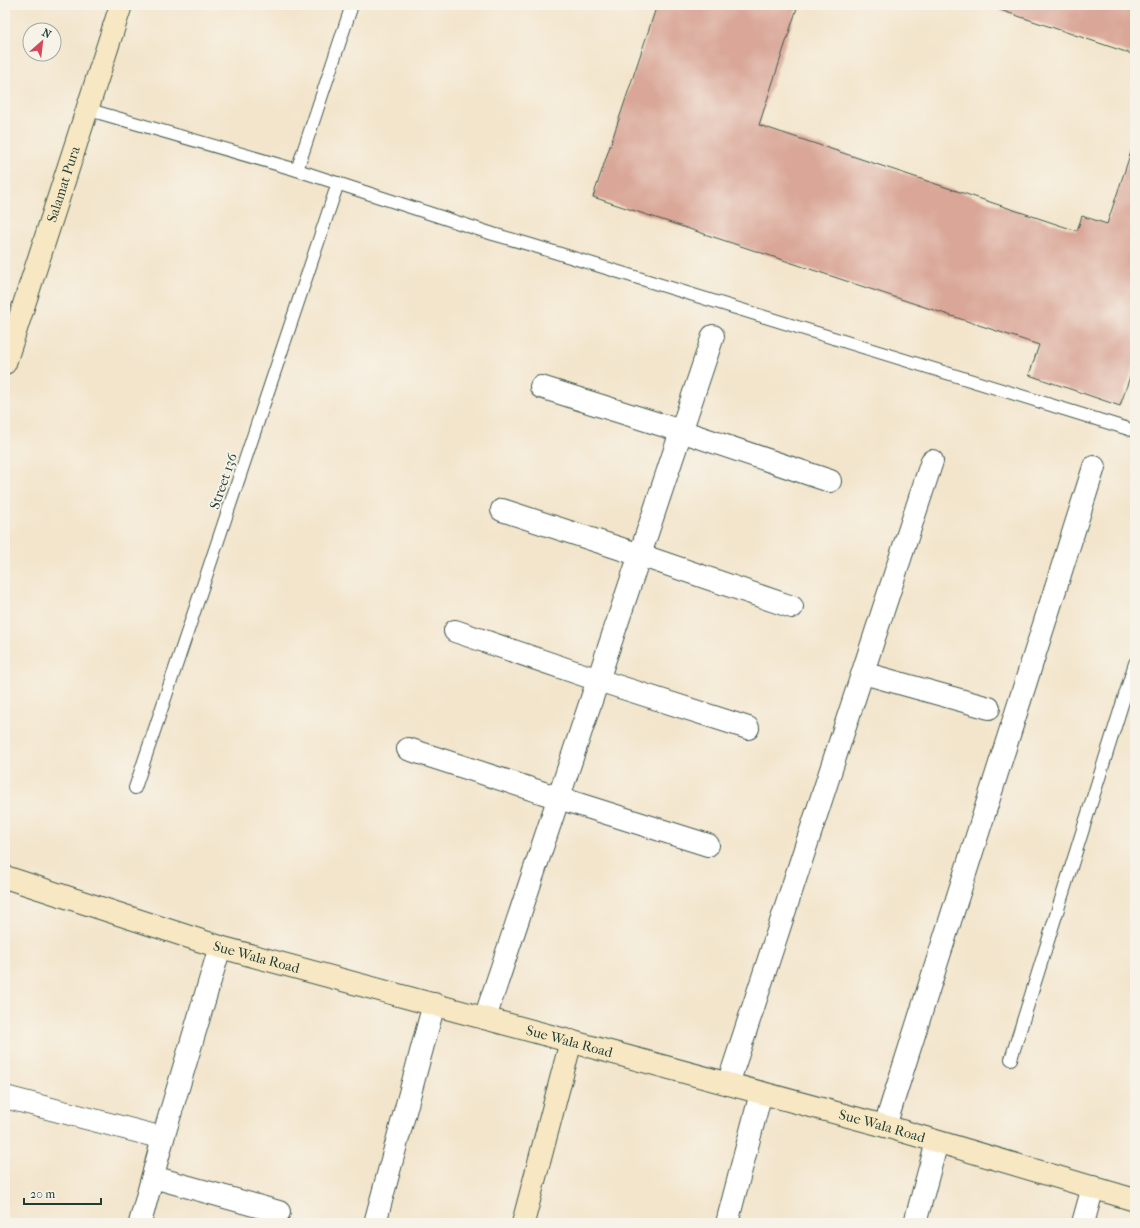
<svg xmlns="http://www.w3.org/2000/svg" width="1140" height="1228" viewBox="0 0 1140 1228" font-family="'IM FELL French Canon',serif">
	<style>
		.building { fill: #d9a697 }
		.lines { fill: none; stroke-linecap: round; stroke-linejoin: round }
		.lane-casing { stroke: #3f564b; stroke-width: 14 }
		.street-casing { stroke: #3f564b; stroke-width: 24 }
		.secondary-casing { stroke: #3f564b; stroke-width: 24 }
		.lane { stroke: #fff; stroke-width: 12 }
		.street { stroke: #fff; stroke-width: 22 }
		.secondary { stroke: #f7e8c3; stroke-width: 22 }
		.labels { text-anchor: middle; stroke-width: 3.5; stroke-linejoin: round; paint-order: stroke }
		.street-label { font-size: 14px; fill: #1f3d34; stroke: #f7f3e8 }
	</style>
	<rect width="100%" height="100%" fill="#f7f3e8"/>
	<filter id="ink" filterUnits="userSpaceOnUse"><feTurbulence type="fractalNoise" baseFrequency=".025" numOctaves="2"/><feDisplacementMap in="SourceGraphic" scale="8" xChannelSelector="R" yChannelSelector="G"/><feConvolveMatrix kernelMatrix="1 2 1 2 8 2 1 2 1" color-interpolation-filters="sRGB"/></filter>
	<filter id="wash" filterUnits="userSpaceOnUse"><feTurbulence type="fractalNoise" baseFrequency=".012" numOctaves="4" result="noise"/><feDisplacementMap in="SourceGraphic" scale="16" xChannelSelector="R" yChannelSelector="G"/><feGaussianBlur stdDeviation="0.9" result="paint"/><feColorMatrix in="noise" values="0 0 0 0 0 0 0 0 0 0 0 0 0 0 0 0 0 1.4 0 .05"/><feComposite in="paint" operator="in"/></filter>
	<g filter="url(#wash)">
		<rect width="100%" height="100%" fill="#f3e5cc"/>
		<g id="blocks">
			<!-- building -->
			<g class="building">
				<path d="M657,5H798L759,125L1077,231L1082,216L1107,224L1135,140V362L1120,406L1029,375L1039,345L593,197Z"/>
				<path d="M985,5H1135V55Z"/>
				<path d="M1135,63V77L1131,75Z"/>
			</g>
		</g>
	</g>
	<g filter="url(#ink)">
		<use href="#blocks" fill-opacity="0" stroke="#3f564b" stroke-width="1"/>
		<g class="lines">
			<defs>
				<g id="lane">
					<path d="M86,109L297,170L493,234L528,244L1135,431"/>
					<path d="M297,170L352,5"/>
					<path d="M135,788L338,183"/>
					<path d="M1011,1059L1135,663"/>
				</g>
				<g id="street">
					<path d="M541,387L681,431L830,481"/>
					<path d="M502,510L640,555L792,607"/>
					<path d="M455,631L598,680L748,728"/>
					<path d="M863,673L989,708"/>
					<path d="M408,749L559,798L708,845"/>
					<path d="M485,1018L713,336"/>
					<path d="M728,1084L932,461"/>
					<path d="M5,1097L163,1138"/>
					<path d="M885,1126L1094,467"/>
					<path d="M153,1177L279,1212"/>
					<path d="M140,1223L163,1138L220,947"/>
					<path d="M375,1223L434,1004"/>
					<path d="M727,1223L761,1093"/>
					<path d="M915,1223L937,1142"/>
					<path d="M1083,1223L1093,1187"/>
				</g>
				<g id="secondary">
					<path id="s1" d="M5,363L121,5"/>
					<path id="s2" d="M5,877L220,947L885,1126L1135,1200"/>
					<path d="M523,1223L571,1041"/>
				</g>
			</defs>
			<!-- lane casing -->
			<use href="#lane" class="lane-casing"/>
			<!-- street casing -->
			<use href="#street" class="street-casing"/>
			<!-- secondary casing -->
			<use href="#secondary" class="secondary-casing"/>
			<!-- lane -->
			<use href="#lane" class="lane"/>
			<!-- street -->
			<use href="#street" class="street"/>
			<!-- secondary -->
			<use href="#secondary" class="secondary"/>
		</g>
	</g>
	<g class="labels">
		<!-- street labels -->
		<g class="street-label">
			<text dy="5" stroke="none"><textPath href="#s1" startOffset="188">Salamat Pura</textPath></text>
			<text transform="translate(223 481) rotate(-71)" y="5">Street 136</text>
			<text dy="5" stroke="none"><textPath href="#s2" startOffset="264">Sue Wala Road</textPath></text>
			<text dy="5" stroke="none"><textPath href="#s2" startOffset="588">Sue Wala Road</textPath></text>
			<text dy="5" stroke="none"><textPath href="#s2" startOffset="912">Sue Wala Road</textPath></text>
		</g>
	</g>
	<!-- margin -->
	<rect width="1140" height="1228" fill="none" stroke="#f7f3e8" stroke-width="20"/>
	<!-- north arrow -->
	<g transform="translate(42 42) rotate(28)"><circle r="19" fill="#f7f3e8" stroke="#a1aaa0"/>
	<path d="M0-3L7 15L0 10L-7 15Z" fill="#d1495b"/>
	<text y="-6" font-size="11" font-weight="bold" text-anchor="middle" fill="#1f3d34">N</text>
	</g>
	<!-- scale -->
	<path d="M24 1198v6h77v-6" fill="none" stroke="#1f3d34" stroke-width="2"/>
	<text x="30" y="1198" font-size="12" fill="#1f3d34" stroke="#f7f3e8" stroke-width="3" paint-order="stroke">20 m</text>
</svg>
